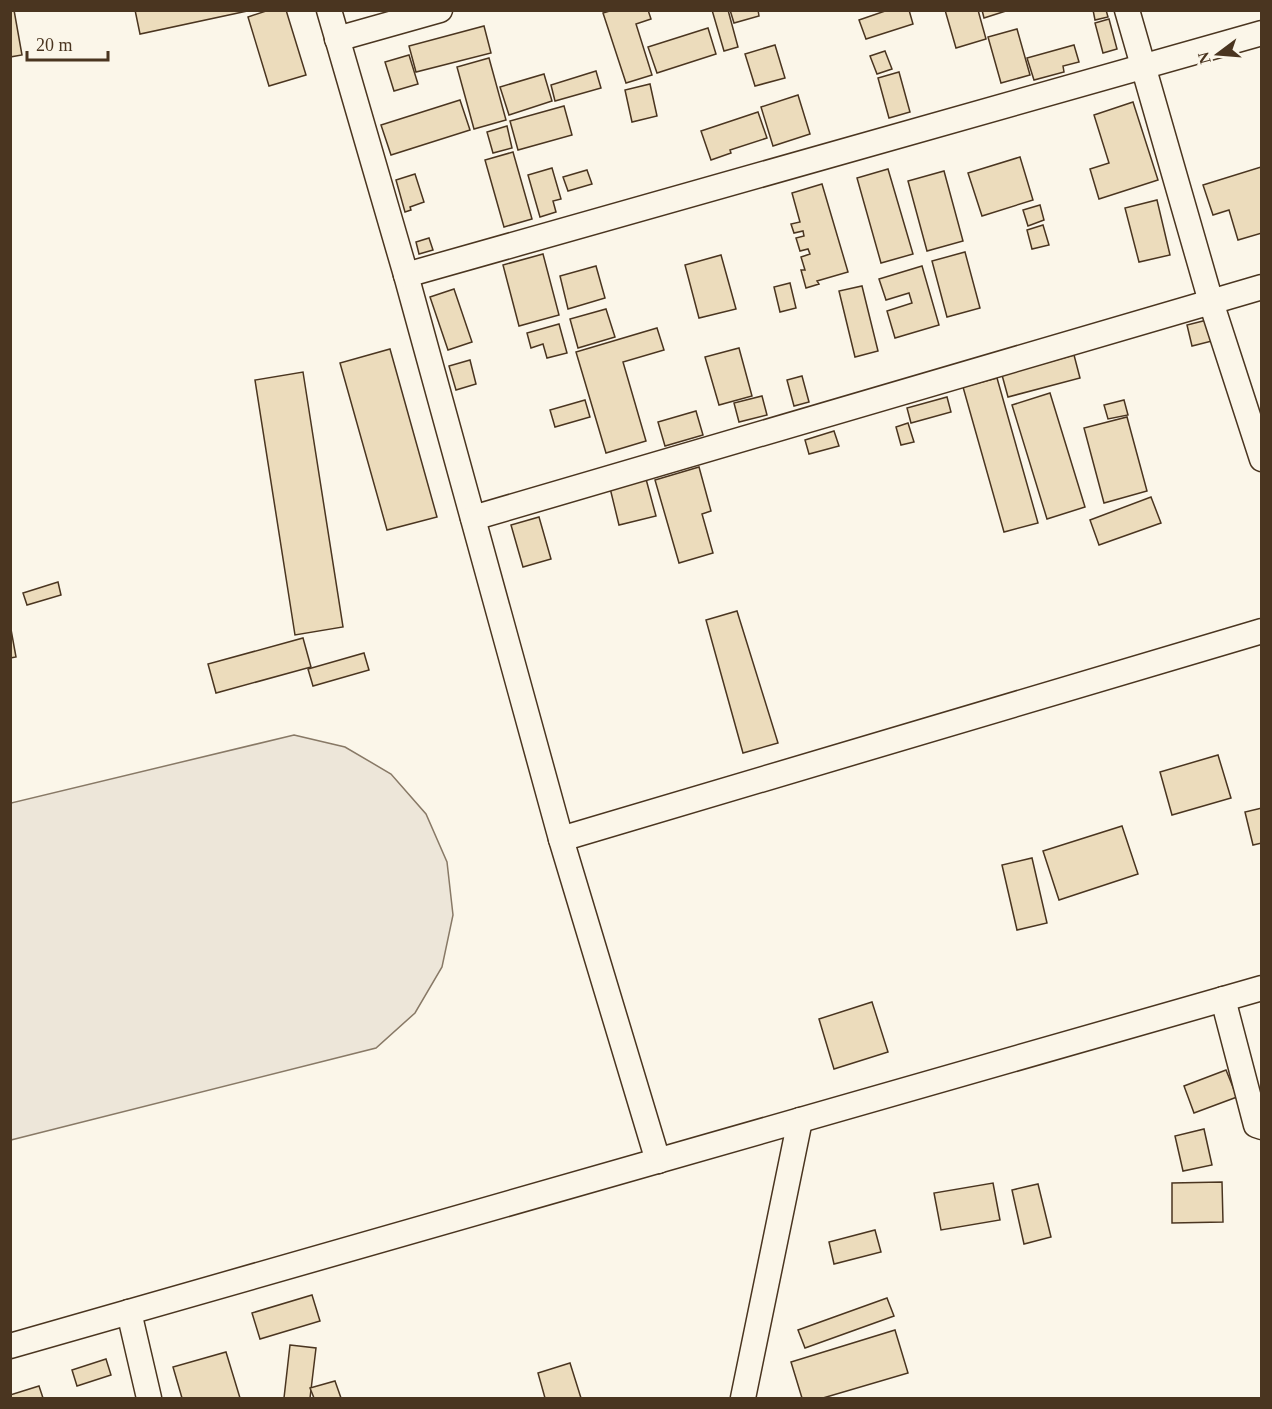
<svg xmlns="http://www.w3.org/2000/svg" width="1272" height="1409" viewBox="0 0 1272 1409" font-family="'Times New Roman',serif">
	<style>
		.green { fill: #ede6d9; stroke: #887966; stroke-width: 1.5 }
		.building { fill: #ecdcbc; stroke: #4a3520; stroke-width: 1.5 }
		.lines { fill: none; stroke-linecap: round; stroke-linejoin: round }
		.street-casing { stroke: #4a3520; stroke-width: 27 }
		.street { stroke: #fbf6e9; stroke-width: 24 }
	</style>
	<rect width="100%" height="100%" fill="#fbf6e9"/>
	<!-- green -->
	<path class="green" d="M294,735L345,747L391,774L426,814L447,862L453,915L442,967L415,1013L376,1048L11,1140V803Z"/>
	<!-- building -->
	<g class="building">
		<path d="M10,10H14L22,55L10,57Z"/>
		<path d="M135,10H252L140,34Z"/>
		<path d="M269,10H286L306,75L269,86L248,17Z"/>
		<path d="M613,10H648L651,19L636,24L652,75L626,83L603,13Z"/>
		<path d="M712,10H728L738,47L724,51Z"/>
		<path d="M730,10H758L759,16L734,23Z"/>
		<path d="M888,10H909L913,24L866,39L859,20Z"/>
		<path d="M945,10H978L986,39L956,48Z"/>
		<path d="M982,10H1009L984,18Z"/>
		<path d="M1093,10H1106L1108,17L1095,20Z"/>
		<path d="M1109,19L1117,49L1103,53L1095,23Z"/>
		<path d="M484,26L491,53L416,72L409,46Z"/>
		<path d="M708,28L716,54L657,73L648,47Z"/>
		<path d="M1017,29L1030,75L1001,83L988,37Z"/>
		<path d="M775,45L785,78L755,86L745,54Z"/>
		<path d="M1074,45L1079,62L1063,66L1064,72L1034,80L1027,58Z"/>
		<path d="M885,51L892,69L877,74L870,56Z"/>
		<path d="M409,55L418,84L394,91L385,62Z"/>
		<path d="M489,58L506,120L474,129L457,67Z"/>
		<path d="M596,71L601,88L555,101L551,85Z"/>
		<path d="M899,72L910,112L889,118L878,78Z"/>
		<path d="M544,74L552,101L509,115L500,87Z"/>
		<path d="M650,84L657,116L632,122L625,90Z"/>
		<path d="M798,95L810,134L773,146L761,107Z"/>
		<path d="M460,100L470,130L391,155L381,125Z"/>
		<path d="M1133,102L1158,180L1099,199L1090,169L1109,163L1094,115Z"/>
		<path d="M564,106L572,135L518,150L510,121Z"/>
		<path d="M758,112L767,138L730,150L731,153L711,160L701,131Z"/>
		<path d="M507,126L512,148L493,153L487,132Z"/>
		<path d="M513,152L532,219L504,227L485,160Z"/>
		<path d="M1020,157L1033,200L982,216L968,173Z"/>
		<path d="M1261,167L1262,233L1238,240L1229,210L1213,215L1203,185Z"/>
		<path d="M552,168L561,199L553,201L556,212L540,217L528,175Z"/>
		<path d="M888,169L913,254L881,263L857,178Z"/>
		<path d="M587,170L592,184L568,191L563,177Z"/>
		<path d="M944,171L963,241L927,251L908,181Z"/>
		<path d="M415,174L424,202L410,207L411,210L405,212L396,180Z"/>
		<path d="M822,184L848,272L817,281L819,284L806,288L801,270H805L801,257L810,254L808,249L800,251L796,238L804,236L803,231L794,233L791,224L800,222L792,193Z"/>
		<path d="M1157,200L1170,255L1139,262L1125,208Z"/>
		<path d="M1040,205L1044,220L1028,226L1023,210Z"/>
		<path d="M1043,225L1049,245L1032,249L1027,230Z"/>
		<path d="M429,238L433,250L419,254L416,242Z"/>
		<path d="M965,252L980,308L947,317L932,261Z"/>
		<path d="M543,254L559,315L519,326L503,265Z"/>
		<path d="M721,255L736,309L699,318L685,265Z"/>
		<path d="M596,266L605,298L568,309L560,276Z"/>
		<path d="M922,266L939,325L895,338L887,311L912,303L909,293L886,300L879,279Z"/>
		<path d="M790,283L796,308L780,312L774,287Z"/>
		<path d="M862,286L878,351L855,357L839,291Z"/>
		<path d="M454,289L472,342L448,350L430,297Z"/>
		<path d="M606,309L615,337L578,348L570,319Z"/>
		<path d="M1207,320L1212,341L1192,346L1187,325Z"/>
		<path d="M559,324L567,353L547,358L543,344L531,348L527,333Z"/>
		<path d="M657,328L664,350L623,362L646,441L606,453L576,352Z"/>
		<path d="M739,348L752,396L719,405L705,357Z"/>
		<path d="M390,349L437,517L387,530L340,363Z"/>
		<path d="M1074,355L1080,378L1008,397L1002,375Z"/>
		<path d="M470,360L476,384L456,390L449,366Z"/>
		<path d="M303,372L343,627L295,635L255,380Z"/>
		<path d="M802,376L809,402L794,406L787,380Z"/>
		<path d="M997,378L1038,523L1004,532L963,387Z"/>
		<path d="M1050,393L1085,507L1047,519L1012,405Z"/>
		<path d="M762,396L767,415L739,422L734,403Z"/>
		<path d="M947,397L951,412L911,423L907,408Z"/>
		<path d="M585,400L590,417L555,427L550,410Z"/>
		<path d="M1124,400L1128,415L1108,419L1104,405Z"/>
		<path d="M696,411L703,435L665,446L658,422Z"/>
		<path d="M1127,417L1147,491L1104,503L1084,428Z"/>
		<path d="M908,423L914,442L901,445L896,427Z"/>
		<path d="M834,431L839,446L809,454L805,440Z"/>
		<path d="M699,467L711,511L702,514L713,553L679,563L655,480Z"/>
		<path d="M646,479L656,516L619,525L610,488Z"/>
		<path d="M1151,497L1161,523L1099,545L1090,520Z"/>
		<path d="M539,517L551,559L523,567L511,525Z"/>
		<path d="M58,582L61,595L27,605L23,593Z"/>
		<path d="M737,611L778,743L743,753L706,620Z"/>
		<path d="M10,624L16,657L10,658Z"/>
		<path d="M303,638L311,667L216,693L208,664Z"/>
		<path d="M364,653L369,670L313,686L308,669Z"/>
		<path d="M1218,755L1231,798L1172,815L1160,772Z"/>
		<path d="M1262,808V843L1253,845L1245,812Z"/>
		<path d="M1122,826L1138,874L1059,900L1043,851Z"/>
		<path d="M1032,858L1047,923L1017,930L1002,865Z"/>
		<path d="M872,1002L888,1052L834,1069L819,1019Z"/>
		<path d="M1226,1070L1237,1097L1194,1113L1184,1086Z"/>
		<path d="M1204,1129L1212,1165L1183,1171L1175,1136Z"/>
		<path d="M1222,1182L1223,1222L1172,1223V1183Z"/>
		<path d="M993,1183L1000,1220L941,1230L934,1193Z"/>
		<path d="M1038,1184L1051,1237L1024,1244L1012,1190Z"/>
		<path d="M875,1230L881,1252L834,1264L829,1242Z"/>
		<path d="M312,1295L320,1321L260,1339L252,1313Z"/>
		<path d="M887,1298L894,1316L805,1348L798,1330Z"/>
		<path d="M895,1330L908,1373L823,1398H802L791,1362Z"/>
		<path d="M290,1345L316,1348L310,1398H284Z"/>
		<path d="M226,1352L240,1398H182L173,1367Z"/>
		<path d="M106,1359L111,1375L77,1386L72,1370Z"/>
		<path d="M570,1363L581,1398H545L538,1373Z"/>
		<path d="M335,1381L341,1398H314L310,1388Z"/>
		<path d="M39,1386L43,1398H10V1395Z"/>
	</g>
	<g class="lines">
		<defs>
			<g id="street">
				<path d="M329,10L406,275L561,839L658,1161"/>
				<path d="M1127,10L1211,302L1262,459"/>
				<path d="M337,39L440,10"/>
				<path d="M406,275L1262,33"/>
				<path d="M473,518L1262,287"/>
				<path d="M561,839L1262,631"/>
				<path d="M1223,999L1256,1125L1262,1127"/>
				<path d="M129,1312L149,1398"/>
				<path d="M10,1346L1262,988"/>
				<path d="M743,1398L800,1120"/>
			</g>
		</defs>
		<!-- street casing -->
		<use href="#street" class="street-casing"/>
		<!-- street -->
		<use href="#street" class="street"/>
	</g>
	<!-- border -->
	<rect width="1272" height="1409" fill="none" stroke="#4a3520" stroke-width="24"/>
	<!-- north arrow -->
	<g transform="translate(1218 54) rotate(254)" stroke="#fbf6e9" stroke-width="4.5" paint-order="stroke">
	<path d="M0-4.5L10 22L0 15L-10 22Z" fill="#4a3520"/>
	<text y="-9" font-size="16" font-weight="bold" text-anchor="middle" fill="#4a3520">N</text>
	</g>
	<!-- scale -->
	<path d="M27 51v9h81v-9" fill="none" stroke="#4a3520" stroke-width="3"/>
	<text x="36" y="51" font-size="18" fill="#4a3520" stroke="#fbf6e9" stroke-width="4.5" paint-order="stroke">20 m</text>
</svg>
